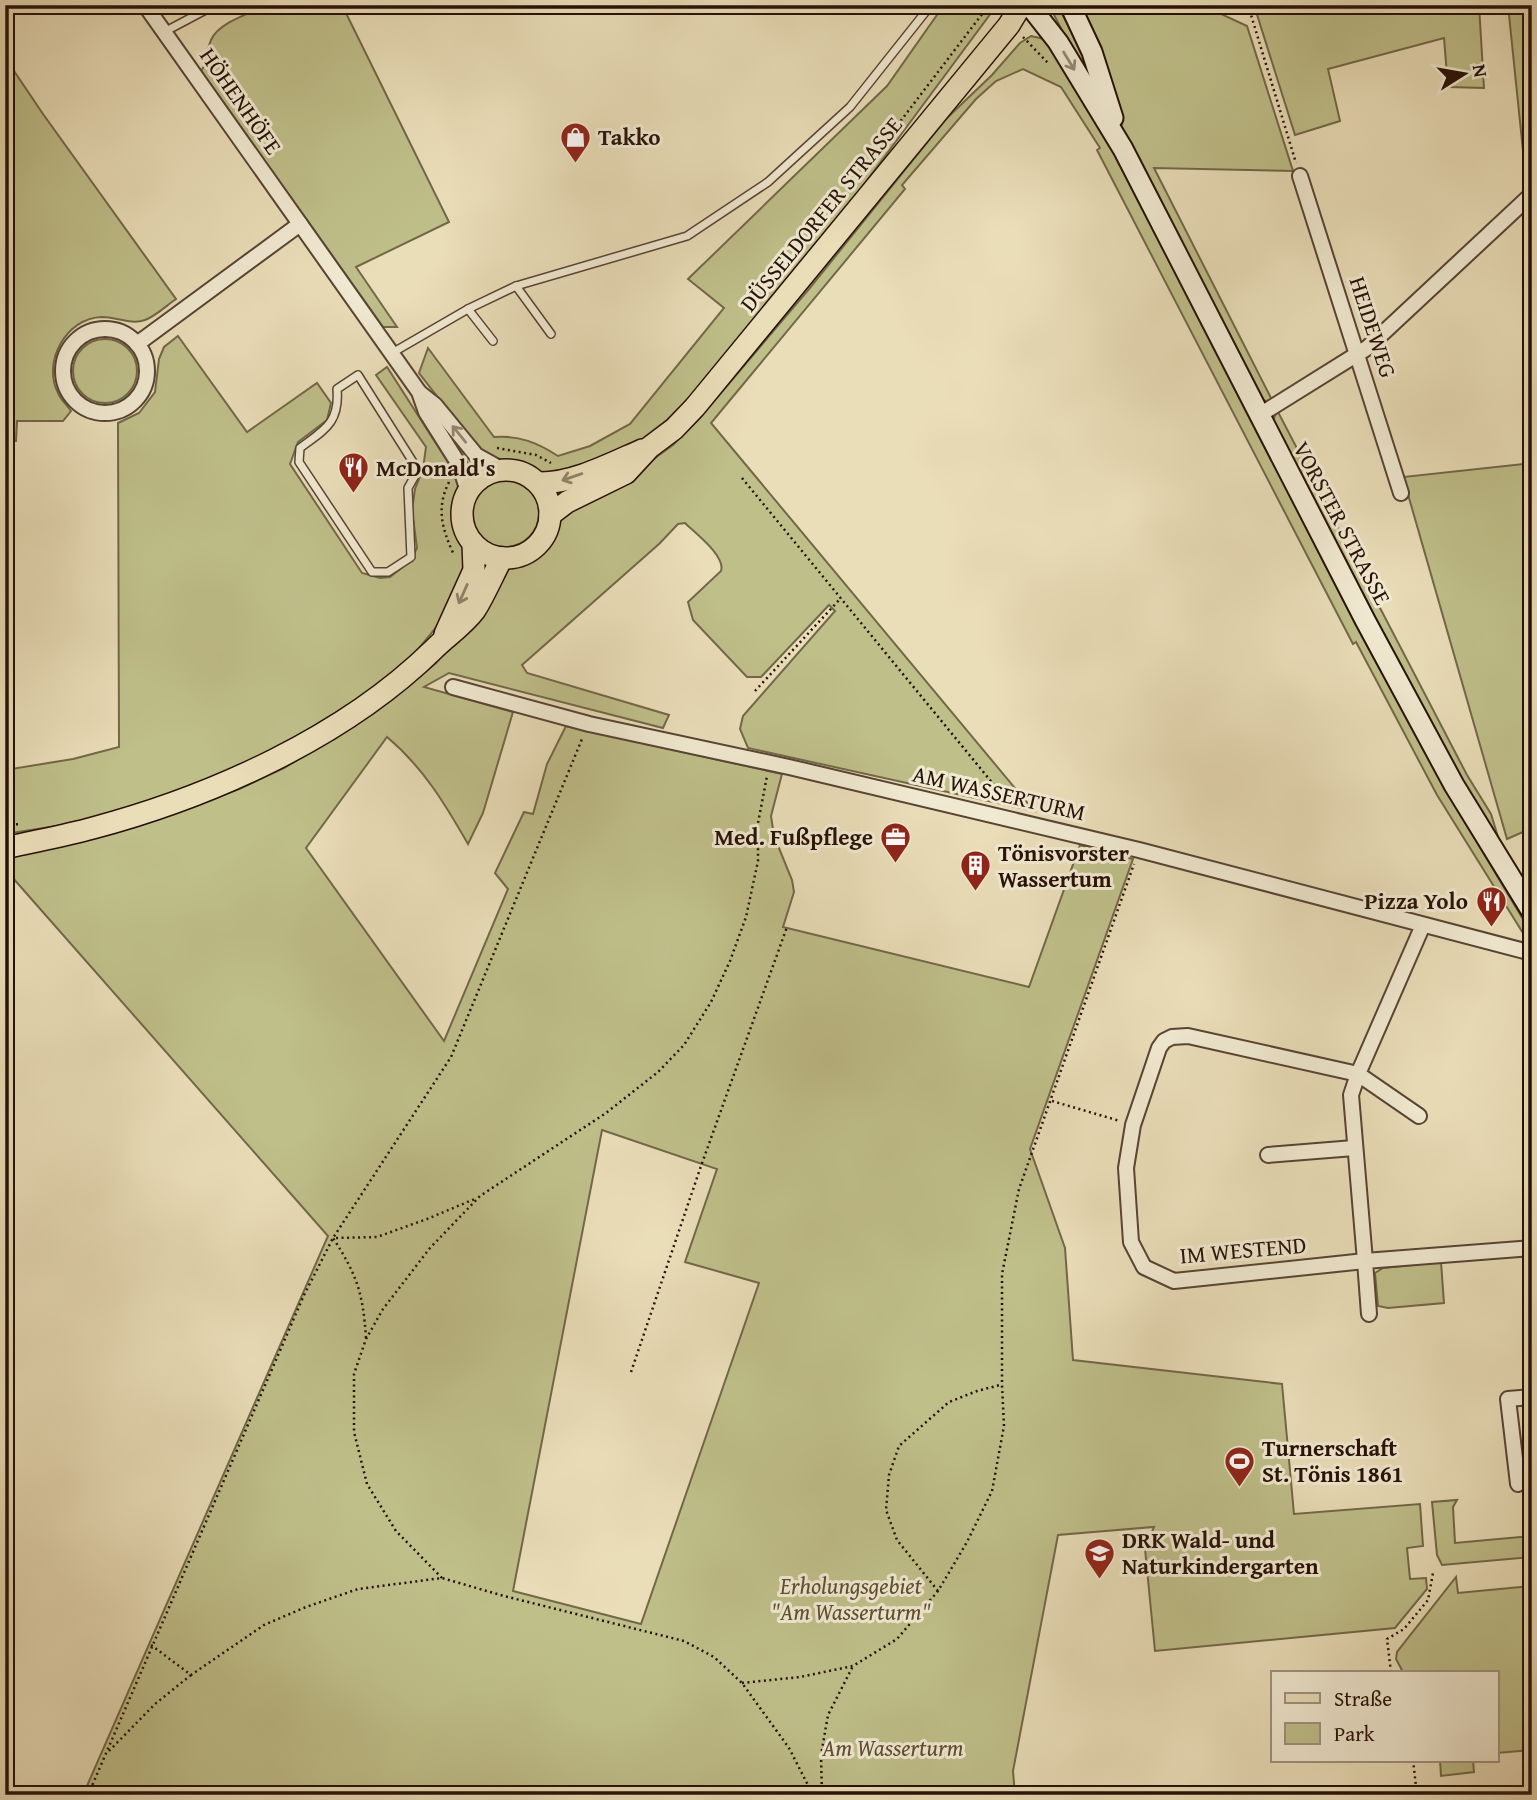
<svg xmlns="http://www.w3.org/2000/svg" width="1537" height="1800" viewBox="0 0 1537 1800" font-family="'Gentium Book Plus',serif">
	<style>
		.green { fill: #bfbf8a; stroke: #726848; stroke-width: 2; fill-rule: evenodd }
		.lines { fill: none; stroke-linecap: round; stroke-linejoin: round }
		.lane-casing { stroke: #574434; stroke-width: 10 }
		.street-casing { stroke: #574434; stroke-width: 18 }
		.secondary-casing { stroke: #261107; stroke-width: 23 }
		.primary-casing { stroke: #261107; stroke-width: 24 }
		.path { stroke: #261107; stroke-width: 2.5; stroke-dasharray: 2 3.5; stroke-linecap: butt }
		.lane { stroke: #f1ead2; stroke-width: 7 }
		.street { stroke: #f1ead2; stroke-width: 14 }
		.secondary { stroke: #f1ead2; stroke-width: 19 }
		.primary { stroke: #eadeb9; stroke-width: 21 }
		.oneway { stroke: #968877 }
		.oneway2 { stroke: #928269 }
		.labels { text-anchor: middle; stroke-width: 6; stroke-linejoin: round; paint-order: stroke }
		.street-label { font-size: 23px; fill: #261107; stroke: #f1ead2 }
		.poi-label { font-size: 23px; font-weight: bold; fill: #261107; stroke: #f1ead2; text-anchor: start }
		.park-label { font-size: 23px; font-style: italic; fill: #5c4e35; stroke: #f1ead2 }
	</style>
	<rect width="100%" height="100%" fill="#eadeb9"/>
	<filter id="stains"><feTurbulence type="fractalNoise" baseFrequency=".00286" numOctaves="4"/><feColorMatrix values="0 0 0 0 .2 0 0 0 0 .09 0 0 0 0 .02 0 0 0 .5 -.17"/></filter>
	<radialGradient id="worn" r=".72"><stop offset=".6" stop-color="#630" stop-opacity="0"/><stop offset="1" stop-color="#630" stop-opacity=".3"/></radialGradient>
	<!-- green -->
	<g class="green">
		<path d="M268,5H342L449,222L356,267L397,327H383L201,71C211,57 205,53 211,40C219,22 251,13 268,5Z"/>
		<path d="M944,5H997L831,229L692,395L668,419L637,443L585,469L537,473L516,462H502L486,455L475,445L419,373L428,348L494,437C519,435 538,443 558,456L590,446L630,424L724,308L688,279L887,86Z"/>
		<path d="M1052,5L1058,6L1090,67L1102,108L1051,9Z"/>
		<path d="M1075,5H1202L1247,26L1293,171L1154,168L1273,402L1261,400L1123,131L1106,64Z"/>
		<path d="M1254,5H1479L1484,88L1448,87L1444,38L1328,69L1340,121L1295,135Z"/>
		<path d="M1508,5H1526L1532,69V187L1527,190Z"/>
		<path d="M1031,36L1044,39L1082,89L1417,734L1459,812L1524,921L1528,941L1437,795L1356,642L1353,644L1097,150L1100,148L1061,87L1023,69L996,81L976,99L902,185L905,189L711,423L1034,811L748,748L740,729L743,716L835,611L829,605L761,677H747L693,620L688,602L721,571C726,556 695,533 685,523L678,524L659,544L522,665L527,673L669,715L663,728L449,673L424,687L513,712L483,813L468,844C445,804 423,767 387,737L306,848L444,1041L508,889L495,873L524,812L533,814L547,764L566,726L782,774L771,816L774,836L792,880L794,892L783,927L1029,987L1080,845L1133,859L1030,1149L1065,1248L1073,1360L1282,1384L1294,1514L1420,1504L1423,1546L1407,1548L1410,1579L1426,1578L1427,1589L1395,1628L1155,1651L1145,1549L1154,1527L1058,1535L1013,1771L1015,1795H83L328,1236L5,869V857L174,813L239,789L284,768L376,711L418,678L436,663L461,634L504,570L532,557L544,547L553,533L557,521L566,510L633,474L673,445L699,419L809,289L946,119L992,75L1020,43ZM602,1130L717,1169L685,1262L759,1283L641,1624L513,1591Z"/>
		<path d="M5,70L14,71L43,114L176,299C167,305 156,316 145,320C131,325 116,317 102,317C66,318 42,362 58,393C61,400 67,405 71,411L63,421H17L16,441H5Z"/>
		<path d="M1532,201V274L1525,206Z"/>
		<path d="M178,336L247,432L317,383L331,403L327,420L298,442L290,464L362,573L380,578L390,577L410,561L417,548L412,510L415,489L423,469L426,447L376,375L387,367L453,470L451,473L458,476V491L453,510L458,532L463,543L468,568L444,618L410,659L359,698L275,750L211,781L151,803L63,825L5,834V770L73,759L119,747L118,423L139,413L155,392L159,359L164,347Z"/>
		<circle cx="105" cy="371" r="32"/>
		<path d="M1277,410L1467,775L1491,814L1502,850L1459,780L1273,421Z"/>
		<path d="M450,433L479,467L470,473L448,435Z"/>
		<path d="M1532,463V828L1507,839L1403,477Z"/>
		<circle cx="505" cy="513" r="34"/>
		<path d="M1441,1262L1444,1303L1388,1308L1378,1306L1375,1273L1383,1268Z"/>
		<path d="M1457,1500L1453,1507L1455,1543L1532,1536V1557L1442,1565L1437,1555L1432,1502Z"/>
		<path d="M1456,1577L1458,1593L1532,1586V1750L1497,1753V1672H1403L1396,1659L1397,1652Z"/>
		<path d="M1440,1760H1473L1474,1772L1441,1776Z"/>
	</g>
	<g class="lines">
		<defs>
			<g id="lane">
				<path d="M164,32L215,5"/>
				<path d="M516,286L551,334"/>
				<path d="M468,309L493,341"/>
				<path d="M392,353L468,309L516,286L687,236L768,182L850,107L931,5"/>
				<path d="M358,375L418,470L408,488L411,557L388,572H372L299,462L300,448C324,430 340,423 337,389Z"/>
			</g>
			<g id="street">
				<path d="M145,5L419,392L426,412L460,466L468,492"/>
				<path d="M1300,176L1401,493"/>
				<circle cx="105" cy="371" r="42"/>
				<path d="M137,344L300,224"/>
				<path d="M420,393L435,405L476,455L503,470"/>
				<path d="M1258,416L1367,348L1532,194"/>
				<path d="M453,687L589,724L789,767L1139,850L1532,953"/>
				<path d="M1419,1116L1358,1074L1188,1036L1172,1037L1164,1041L1159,1048L1133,1125L1126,1168L1131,1242L1144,1267L1174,1281L1365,1261L1351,1095L1358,1074L1423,925"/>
				<path d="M1268,1155L1354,1148"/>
				<path d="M1369,1314L1365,1261L1532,1248"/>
				<path d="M1518,1484L1508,1399L1532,1397"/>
			</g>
			<g id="secondary">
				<path d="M1029,5L1058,42L1123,149L1365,620L1454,785L1532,912"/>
				<path d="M1070,5L1092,52L1113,118"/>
			</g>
			<g id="primary">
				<circle cx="506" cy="514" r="44"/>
				<path d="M538,483C572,484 610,464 642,450"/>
				<path d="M550,515L567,502L626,473L650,447L674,429L695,407L1009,25L1021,5"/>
				<path d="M445,634L474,570L473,543"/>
				<path d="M5,848C35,841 64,836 93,828C213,796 344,737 433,650C447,636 463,626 475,610C485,594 493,575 502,558"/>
			</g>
		</defs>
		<!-- lane casing -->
		<use href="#lane" class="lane-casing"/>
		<!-- street casing -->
		<use href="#street" class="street-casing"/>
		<!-- secondary casing -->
		<use href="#secondary" class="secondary-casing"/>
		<!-- primary casing -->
		<use href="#primary" class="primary-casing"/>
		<!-- path -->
		<g class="path">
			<path d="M1248,5L1296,163"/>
			<path d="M1023,37L1048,63"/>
			<path d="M864,169L989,5"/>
			<path d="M497,448L536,455L551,463"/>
			<path d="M742,478L1008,802"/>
			<path d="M449,482C436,508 442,528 453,553"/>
			<path d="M755,691L841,598"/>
			<path d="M5,825L20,824"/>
			<path d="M1052,1101L1120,1121"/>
			<path d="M366,1338C363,1293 357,1275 333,1238L377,1237L427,1219L477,1198"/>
			<path d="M631,1372L701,1166L787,927"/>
			<path d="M442,1578L396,1531L367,1484L354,1432V1374L366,1339L383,1309L430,1248L480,1196L606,1113L658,1072L684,1045L711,1002L730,961L746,917L758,861V823L767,776"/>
			<path d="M938,1591L897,1540L886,1510L889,1475L899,1446L949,1402L977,1391L1000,1385"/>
			<path d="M151,1645L191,1675L264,1625L306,1607L358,1589L442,1578L504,1596L684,1641L714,1657L742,1683L789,1748L813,1795"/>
			<path d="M1391,1672L1387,1639L1404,1629L1428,1600L1433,1573"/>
			<path d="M742,1683L800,1677L853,1666L897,1639L938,1591L967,1542L992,1491L1004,1426L1002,1385V1274L1019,1189L1134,864"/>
			<path d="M109,1751L155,1704L191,1675"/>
			<path d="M1413,1760L1417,1795"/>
			<path d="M88,1795L304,1295L333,1238L451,1057L582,739"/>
			<path d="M822,1795L821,1755L828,1715L853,1666"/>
		</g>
		<!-- lane -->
		<use href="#lane" class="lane"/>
		<!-- street -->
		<use href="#street" class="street"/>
		<!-- secondary -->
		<use href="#secondary" class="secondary"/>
		<!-- primary -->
		<use href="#primary" class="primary"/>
	</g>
	<!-- one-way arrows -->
	<defs><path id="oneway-shaft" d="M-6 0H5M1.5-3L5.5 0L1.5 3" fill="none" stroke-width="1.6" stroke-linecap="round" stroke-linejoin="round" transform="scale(1.75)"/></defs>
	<g class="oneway">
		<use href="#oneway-shaft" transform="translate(1069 61) rotate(59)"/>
		<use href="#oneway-shaft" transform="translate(459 434) rotate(-129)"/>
	</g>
	<g class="oneway2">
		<use href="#oneway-shaft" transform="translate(572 477) rotate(161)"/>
		<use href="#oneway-shaft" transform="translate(463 594) rotate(114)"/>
	</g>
	<!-- icons -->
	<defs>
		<symbol id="shop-pin" viewBox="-11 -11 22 30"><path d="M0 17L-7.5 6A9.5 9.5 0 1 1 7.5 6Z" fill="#8f2418" stroke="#f1ead2"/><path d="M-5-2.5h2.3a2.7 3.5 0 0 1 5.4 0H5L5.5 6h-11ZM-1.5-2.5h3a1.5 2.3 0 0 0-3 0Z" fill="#fff"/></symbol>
		<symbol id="restaurant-pin" viewBox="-11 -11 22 30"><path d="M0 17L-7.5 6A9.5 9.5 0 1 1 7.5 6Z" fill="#8f2418" stroke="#f1ead2"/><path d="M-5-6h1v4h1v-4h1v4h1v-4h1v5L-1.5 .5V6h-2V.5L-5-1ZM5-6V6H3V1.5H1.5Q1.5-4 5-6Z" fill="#fff"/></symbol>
		<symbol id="office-pin" viewBox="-11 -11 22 30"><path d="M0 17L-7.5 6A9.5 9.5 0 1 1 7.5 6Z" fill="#8f2418" stroke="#f1ead2"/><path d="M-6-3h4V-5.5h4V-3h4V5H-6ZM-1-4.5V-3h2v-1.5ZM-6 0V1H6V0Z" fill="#fff"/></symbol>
		<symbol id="building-pin" viewBox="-11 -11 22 30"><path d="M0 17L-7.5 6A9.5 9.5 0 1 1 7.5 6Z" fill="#8f2418" stroke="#f1ead2"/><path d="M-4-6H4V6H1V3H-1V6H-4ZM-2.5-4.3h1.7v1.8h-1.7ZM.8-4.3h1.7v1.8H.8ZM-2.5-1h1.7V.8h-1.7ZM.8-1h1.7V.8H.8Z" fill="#fff"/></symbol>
		<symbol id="stadium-pin" viewBox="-11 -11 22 30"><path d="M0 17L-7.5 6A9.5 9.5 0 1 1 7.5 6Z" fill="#8f2418" stroke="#f1ead2"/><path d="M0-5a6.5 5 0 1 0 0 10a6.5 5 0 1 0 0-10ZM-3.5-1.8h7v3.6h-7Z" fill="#fff"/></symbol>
		<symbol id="school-pin" viewBox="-11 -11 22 30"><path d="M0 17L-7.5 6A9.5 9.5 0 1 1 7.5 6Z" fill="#8f2418" stroke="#f1ead2"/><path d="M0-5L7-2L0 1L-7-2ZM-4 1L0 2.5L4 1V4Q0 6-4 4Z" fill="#fff"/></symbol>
	</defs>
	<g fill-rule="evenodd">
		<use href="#shop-pin" x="558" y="120" width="35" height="47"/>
		<use href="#restaurant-pin" x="336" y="450" width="35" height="47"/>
		<use href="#office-pin" x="878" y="820" width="35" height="47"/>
		<use href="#building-pin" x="958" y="848" width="35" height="47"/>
		<use href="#restaurant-pin" x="1474" y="884" width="35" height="47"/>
		<use href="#stadium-pin" x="1222" y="1444" width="35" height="47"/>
		<use href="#school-pin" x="1082" y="1536" width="35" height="47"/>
	</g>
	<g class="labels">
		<!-- street labels -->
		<g class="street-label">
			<text transform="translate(241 101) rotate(55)" y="8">HÖHENHÖFE</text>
			<text transform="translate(821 214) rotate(-51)" y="8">DÜSSELDORFER STRASSE</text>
			<text transform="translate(1373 327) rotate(72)" y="8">HEIDEWEG</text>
			<text transform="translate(1342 523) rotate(62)" y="8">VORSTER STRASSE</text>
			<text transform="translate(999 793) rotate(13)" y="8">AM WASSERTURM</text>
			<text transform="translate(1243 1250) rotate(-5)" y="8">IM WESTEND</text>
		</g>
		<!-- poi labels -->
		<g class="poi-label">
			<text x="598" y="145">Takko</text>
			<text x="376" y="476">McDonald's</text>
			<text x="873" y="845" text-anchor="end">Med. Fußpflege</text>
			<text x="998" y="861">Tönisvorster<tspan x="998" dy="26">Wassertum</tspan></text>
			<text x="1468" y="909" text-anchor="end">Pizza Yolo</text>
			<text x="1262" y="1456">Turnerschaft<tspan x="1262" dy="26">St. Tönis 1861</tspan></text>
			<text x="1122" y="1548">DRK Wald- und<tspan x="1122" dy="26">Naturkindergarten</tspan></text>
		</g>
		<!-- park labels -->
		<g class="park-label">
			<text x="851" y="1594">Erholungsgebiet<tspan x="851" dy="26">"Am Wasserturm"</tspan></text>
			<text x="893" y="1756">Am Wasserturm</text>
		</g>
	</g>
	<!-- margin -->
	<rect width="1537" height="1800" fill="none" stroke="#eadeb9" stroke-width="28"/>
	<rect x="7" y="7" width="1523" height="1786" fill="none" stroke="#261107" stroke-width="3.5"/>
	<rect x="14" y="14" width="1509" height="1772" fill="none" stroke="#261107" stroke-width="2"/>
	<!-- legend -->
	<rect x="1271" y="1671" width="228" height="91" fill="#f1ead2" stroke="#a09381" stroke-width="2"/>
	<rect x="1285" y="1693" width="35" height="10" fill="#eadeb9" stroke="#a09381" stroke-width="2"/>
	<text x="1334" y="1706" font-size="21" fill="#261107">Straße</text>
	<rect x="1285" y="1723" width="35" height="21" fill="#bfbf8a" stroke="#a09381" stroke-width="2"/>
	<text x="1334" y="1741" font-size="21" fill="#261107">Park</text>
	<!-- north arrow -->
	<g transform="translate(1464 74) rotate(79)" stroke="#f1ead2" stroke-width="5" paint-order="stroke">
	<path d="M0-5L12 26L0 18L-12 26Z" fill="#261107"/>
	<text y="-10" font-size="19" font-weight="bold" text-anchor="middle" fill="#261107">N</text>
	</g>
	<rect width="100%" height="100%" filter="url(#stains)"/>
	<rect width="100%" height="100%" fill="url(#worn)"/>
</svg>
